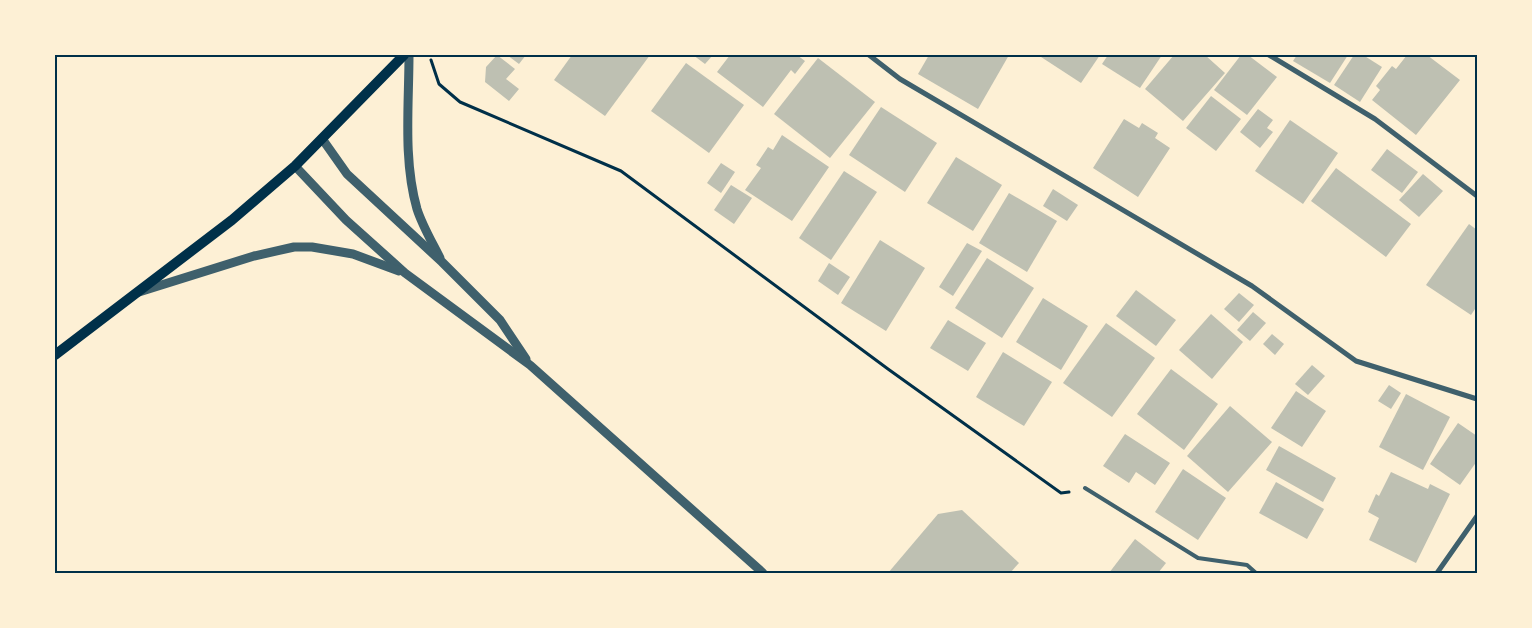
<svg xmlns="http://www.w3.org/2000/svg" width="1532" height="628" viewBox="0 0 1532 628" font-family="'Crimson Pro',serif">
	<style>
		.building { fill: #bec0b2 }
		.lines { fill: none; stroke-linecap: round; stroke-linejoin: round }
		.path { stroke: #003049; stroke-width: 3 }
		.service { stroke: #3f606c; stroke-width: 4 }
		.minor { stroke: #3f606c; stroke-width: 5 }
		.tertiary { stroke: #3f606c; stroke-width: 9 }
		.secondary { stroke: #003049; stroke-width: 10 }
		.neatline { fill: none; stroke: #003049; stroke-width: 2 }
	</style>
	<rect width="100%" height="100%" fill="#fdf0d5"/>
	<!-- building -->
	<g class="building">
		<path d="M497,55L515,69L506,79L519,89L509,101L485,82L486,67Z"/>
		<path d="M507,55H526L519,64Z"/>
		<path d="M572,55H650L605,116L554,80Z"/>
		<path d="M693,55H713L705,64Z"/>
		<path d="M730,55H797L805,61L795,74L791,70L763,107L717,72Z"/>
		<path d="M929,55H1009L978,109L918,74Z"/>
		<path d="M1038,55H1100L1081,83Z"/>
		<path d="M1108,55H1162L1140,88L1102,64Z"/>
		<path d="M1174,55H1205L1225,73L1183,121L1145,89Z"/>
		<path d="M1241,55H1248L1277,77L1247,115L1214,90Z"/>
		<path d="M1297,55H1348L1330,83L1293,61Z"/>
		<path d="M1354,55H1363L1382,67L1360,102L1334,85Z"/>
		<path d="M1407,55H1427L1460,80L1416,135L1372,100L1380,90L1376,86L1392,66L1396,69Z"/>
		<path d="M818,58L875,102L830,158L774,114Z"/>
		<path d="M686,63L744,105L709,153L651,111Z"/>
		<path d="M1211,96L1241,119L1216,151L1186,128Z"/>
		<path d="M881,107L937,143L905,192L849,155Z"/>
		<path d="M1258,109L1273,120L1267,128L1273,132L1260,148L1240,132Z"/>
		<path d="M1124,119L1139,128L1142,123L1158,133L1155,138L1170,148L1138,197L1093,168Z"/>
		<path d="M1290,120L1338,153L1303,204L1255,171Z"/>
		<path d="M782,135L829,167L792,221L745,190L761,168L756,165L768,147L773,150Z"/>
		<path d="M1387,149L1418,172L1402,193L1371,170Z"/>
		<path d="M956,157L1002,185L973,231L927,203Z"/>
		<path d="M721,163L735,172L721,193L707,183Z"/>
		<path d="M1336,168L1411,224L1386,257L1311,201Z"/>
		<path d="M844,171L877,192L831,260L799,238Z"/>
		<path d="M1423,174L1443,191L1419,217L1399,200Z"/>
		<path d="M731,185L752,198L734,224L714,210Z"/>
		<path d="M1053,189L1078,205L1067,221L1043,206Z"/>
		<path d="M1009,193L1057,221L1027,272L979,243Z"/>
		<path d="M1469,224L1477,230V306L1471,315L1426,285Z"/>
		<path d="M880,240L925,268L886,331L841,303Z"/>
		<path d="M967,243L982,251L953,296L939,287Z"/>
		<path d="M987,258L1034,288L1002,338L955,308Z"/>
		<path d="M829,263L850,277L838,295L818,281Z"/>
		<path d="M1136,290L1176,320L1156,346L1116,316Z"/>
		<path d="M1239,293L1254,305L1239,322L1224,309Z"/>
		<path d="M1043,298L1088,326L1061,370L1016,342Z"/>
		<path d="M1253,312L1266,323L1250,341L1237,330Z"/>
		<path d="M1211,314L1243,342L1212,379L1179,350Z"/>
		<path d="M948,320L986,343L968,371L930,348Z"/>
		<path d="M1106,323L1155,358L1112,417L1063,383Z"/>
		<path d="M1272,334L1284,344L1275,355L1263,344Z"/>
		<path d="M1003,352L1052,382L1024,426L976,397Z"/>
		<path d="M1312,365L1325,376L1308,395L1295,384Z"/>
		<path d="M1171,369L1218,404L1184,450L1137,414Z"/>
		<path d="M1389,385L1401,393L1391,409L1378,401Z"/>
		<path d="M1296,391L1326,411L1302,447L1271,428Z"/>
		<path d="M1406,394L1450,417L1423,470L1379,447Z"/>
		<path d="M1230,406L1272,442L1228,492L1187,456Z"/>
		<path d="M1458,423L1477,436V461L1460,485L1430,464Z"/>
		<path d="M1125,434L1170,463L1155,485L1136,472L1129,483L1103,466Z"/>
		<path d="M1279,446L1336,478L1323,502L1266,470Z"/>
		<path d="M1183,469L1226,498L1198,540L1155,512Z"/>
		<path d="M1391,472L1428,489L1430,484L1450,494L1416,563L1369,540L1379,518L1368,512L1376,494L1379,496Z"/>
		<path d="M1276,482L1324,509L1307,539L1259,513Z"/>
		<path d="M962,510L1019,563L1010,573H888L938,514Z"/>
		<path d="M1135,539L1166,563L1158,573H1109Z"/>
	</g>
	<g class="lines">
		<!-- path -->
		<path class="path" d="M431,60L439,84L460,102L621,171L888,369L1061,493L1069,492"/>
		<!-- service -->
		<path class="service" d="M1085,488L1198,558L1247,565L1256,573"/>
		<!-- minor -->
		<g class="minor">
			<path d="M869,55L900,79L1252,286L1356,361L1477,399"/>
			<path d="M1269,55L1375,119L1477,196"/>
			<path d="M1437,573L1477,516"/>
		</g>
		<!-- tertiary -->
		<g class="tertiary">
			<path d="M409,55C409,105 403,160 417,209C422,225 432,242 440,258"/>
			<path d="M323,140L347,174L442,262L500,320L526,359"/>
			<path d="M295,166L346,220L405,273L530,365L763,573"/>
			<path d="M139,292L254,256L294,247H312L353,254L399,271"/>
		</g>
		<!-- secondary -->
		<path class="secondary" d="M55,355L232,220L295,166L404,55"/>
	</g>
	<!-- border -->
	<rect width="1532" height="628" fill="none" stroke="#fdf0d5" stroke-width="112"/>
	<rect x="56" y="56" width="1420" height="516" class="neatline"/>
</svg>
